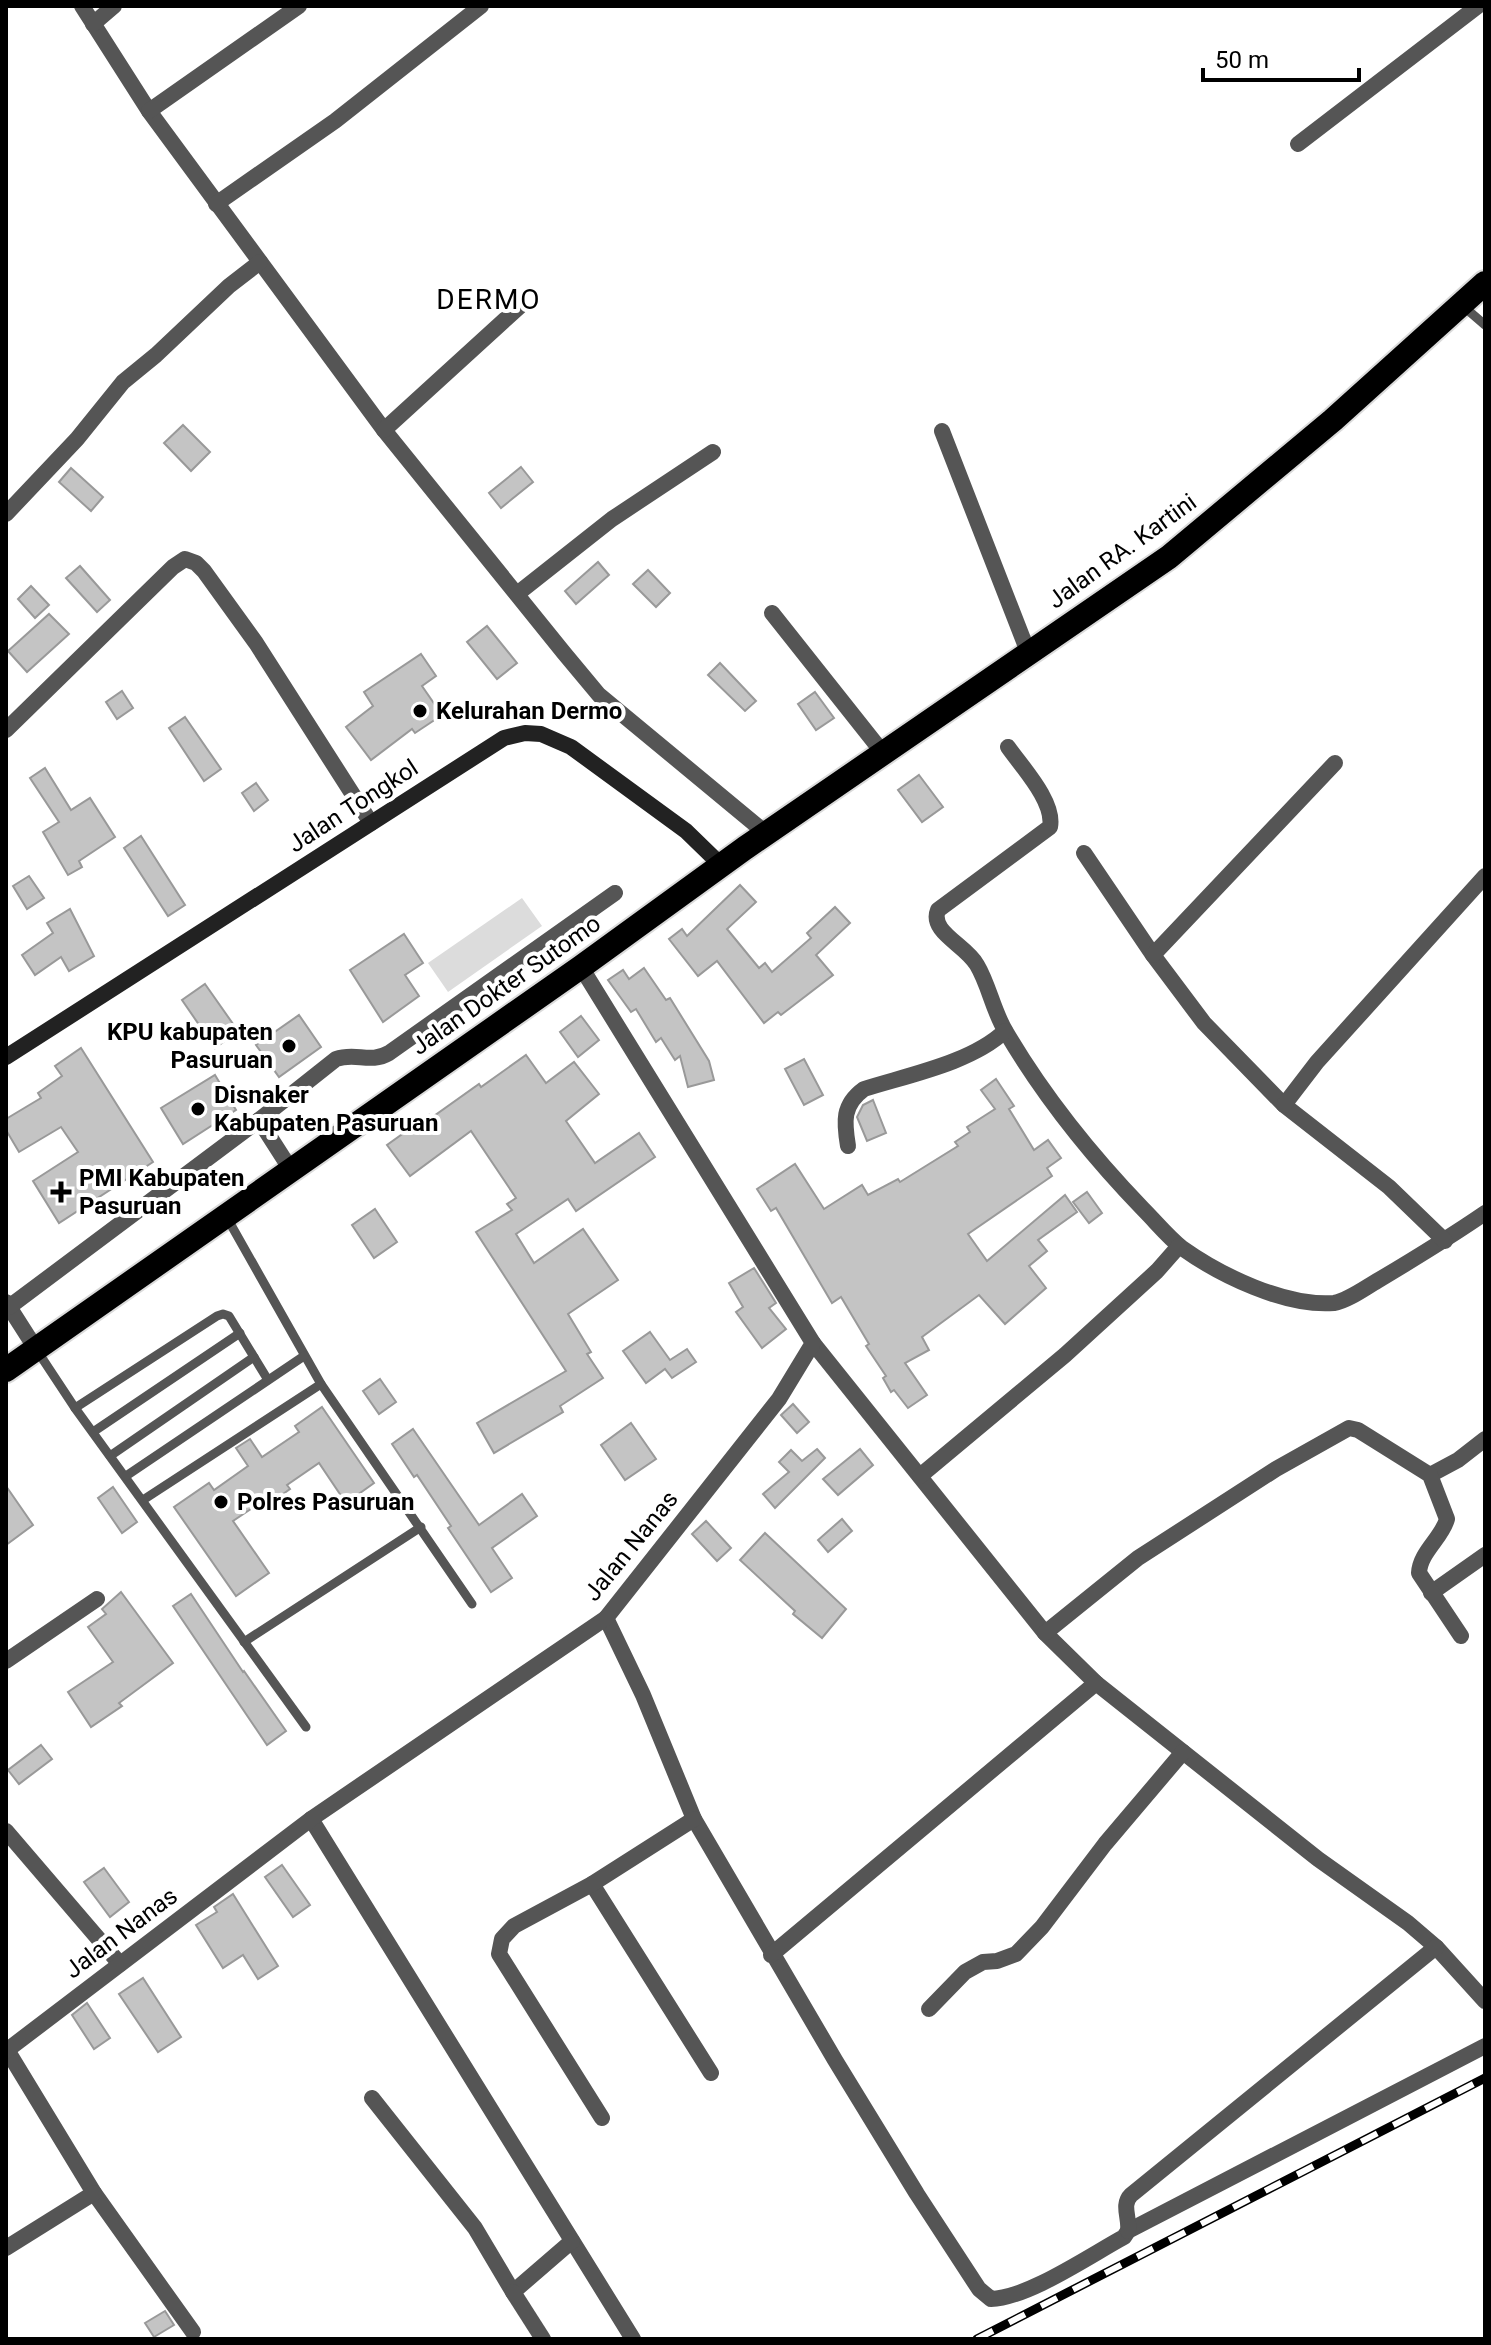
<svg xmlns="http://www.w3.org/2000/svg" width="1491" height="2345" viewBox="0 0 1491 2345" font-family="Roboto,sans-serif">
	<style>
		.green { fill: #dcdcdc }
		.building { fill: #c4c4c4; stroke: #999; stroke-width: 2 }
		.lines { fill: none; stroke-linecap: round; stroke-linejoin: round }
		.highway-casing { stroke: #dbdbdb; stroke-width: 28 }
		.lane { stroke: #555; stroke-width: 9 }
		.street { stroke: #555; stroke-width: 16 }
		.secondary { stroke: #222; stroke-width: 16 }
		.highway { stroke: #000; stroke-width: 24 }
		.rail-casing { stroke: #000; stroke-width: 9 }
		.rail { stroke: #fff; stroke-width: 6; stroke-dasharray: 18; stroke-linecap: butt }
		.poi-dot { fill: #000; stroke: #fff; stroke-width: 3 }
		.labels { text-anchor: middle; stroke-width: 8; stroke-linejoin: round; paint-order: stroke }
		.street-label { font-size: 24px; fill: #000; stroke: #fff }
		.poi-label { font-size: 24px; font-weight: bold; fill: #000; stroke: #fff; text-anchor: start }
		.quarter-label { font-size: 28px; letter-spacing: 2px; fill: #000; stroke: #fff }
	</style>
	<rect width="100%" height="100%" fill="#fff"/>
	<!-- green -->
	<path class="green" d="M522,898L542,926L448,992L428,963Z"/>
	<!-- building -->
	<g class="building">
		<path d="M183,425L210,452L191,471L164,443Z"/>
		<path d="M521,467L533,482L501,508L489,493Z"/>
		<path d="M71,468L103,497L91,511L59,482Z"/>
		<path d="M598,562L609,575L576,604L565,591Z"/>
		<path d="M80,566L110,600L97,612L66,578Z"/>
		<path d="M648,570L670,593L656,607L633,584Z"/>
		<path d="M31,586L49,605L35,618L18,599Z"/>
		<path d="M49,614L69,634L27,672L8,651Z"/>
		<path d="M487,626L517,663L497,679L467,642Z"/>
		<path d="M421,654L436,676L422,686L442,715L415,733L412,729L371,760L346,727L373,706L364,692Z"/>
		<path d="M720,663L756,701L745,711L708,675Z"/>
		<path d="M122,691L133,708L117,719L106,702Z"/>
		<path d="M815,692L834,718L816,730L798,704Z"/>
		<path d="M185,717L221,769L204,781L169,728Z"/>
		<path d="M45,768L71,810L90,798L115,837L79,861L82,867L68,875L43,832L59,822L30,778Z"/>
		<path d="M919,775L943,807L922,822L898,790Z"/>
		<path d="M256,783L268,800L254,811L242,793Z"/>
		<path d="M141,836L185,905L168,916L124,848Z"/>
		<path d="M29,876L44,898L27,909L13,886Z"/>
		<path d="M740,885L756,902L727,929L759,968L765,963L772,972L811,938L807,933L835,907L850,923L816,955L833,975L781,1015L778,1012L764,1023L717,961L698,976L669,939L682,929L687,936Z"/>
		<path d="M70,909L94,956L69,971L61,957L35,975L22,955L53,933L47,923Z"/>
		<path d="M404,934L423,963L405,975L419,996L383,1022L350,970Z"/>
		<path d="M644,968L666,1000L670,998L709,1061L714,1080L688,1087L680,1056L675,1060L661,1038L656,1042L636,1009L631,1012L608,980L623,970L629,979Z"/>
		<path d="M205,984L238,1031L215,1048L182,1000Z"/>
		<path d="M299,1015L321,1047L279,1077L256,1045Z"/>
		<path d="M581,1016L599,1040L578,1057L560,1032Z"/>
		<path d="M81,1048L153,1162L59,1223L33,1181L78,1152L61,1127L19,1152L6,1130V1119L41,1098L38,1093L62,1076L55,1066Z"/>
		<path d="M526,1055L546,1083L574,1062L599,1094L566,1121L595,1163L639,1133L655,1157L576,1211L568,1199L516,1234L534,1263L583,1229L618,1280L568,1314L591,1352L587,1354L603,1378L560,1406L563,1412L494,1453L477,1423L566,1371L476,1232L512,1210L507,1204L516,1198L471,1131L410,1176L387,1145L429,1115L431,1118L479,1084L481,1087Z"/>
		<path d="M804,1059L823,1095L804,1105L785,1069Z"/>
		<path d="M215,1075L236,1110L183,1144L161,1108Z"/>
		<path d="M996,1079L1014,1106L1009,1109L1034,1150L1048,1140L1061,1158L1047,1168L1052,1176L968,1234L987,1261L1065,1195L1077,1212L1038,1240L1047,1251L1029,1266L1046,1288L1005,1324L979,1295L922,1337L929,1350L905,1363L927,1395L908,1408L894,1390L891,1392L883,1378L886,1376L866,1346L869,1344L841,1297L832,1303L776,1208L771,1211L757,1189L795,1164L824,1209L862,1185L868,1195L898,1179L900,1182L958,1146L955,1142L970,1132L967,1127L995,1109L981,1090Z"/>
		<path d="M873,1100L886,1133L867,1141L857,1117L863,1105Z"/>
		<path d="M1087,1192L1102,1213L1089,1223L1073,1202Z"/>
		<path d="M375,1209L397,1242L374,1258L352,1225Z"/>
		<path d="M754,1268L776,1303L769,1308L786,1329L762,1348L736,1312L743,1307L729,1283Z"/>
		<path d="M650,1332L670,1360L687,1349L696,1362L672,1378L665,1369L646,1383L623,1351Z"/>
		<path d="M380,1379L396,1402L379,1414L363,1391Z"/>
		<path d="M793,1404L809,1422L797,1433L781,1415Z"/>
		<path d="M322,1407L374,1483L346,1503L319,1463L287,1485L290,1489L266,1506L263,1501L233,1521L269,1573L236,1596L174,1507L209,1483L214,1490L248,1466L236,1448L250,1439L262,1457L299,1432L295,1426Z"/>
		<path d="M631,1423L656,1459L625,1480L601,1445Z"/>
		<path d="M413,1429L479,1525L522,1494L537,1516L492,1548L512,1578L491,1592L448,1528L451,1526L417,1475L414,1477L392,1444Z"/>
		<path d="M817,1449L825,1458L775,1508L763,1494L789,1472L779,1462L791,1450L802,1461Z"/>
		<path d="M860,1449L873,1465L838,1495L823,1479Z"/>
		<path d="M6,1486L33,1525L6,1545Z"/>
		<path d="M113,1487L137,1522L122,1533L98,1498Z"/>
		<path d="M842,1519L852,1531L828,1552L818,1540Z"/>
		<path d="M706,1521L731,1548L717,1561L692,1534Z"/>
		<path d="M765,1533L846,1609L822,1638L793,1614L795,1611L740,1560Z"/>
		<path d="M121,1592L173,1663L119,1703L122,1706L91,1727L68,1692L113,1662L88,1627L106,1614L102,1609Z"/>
		<path d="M191,1594L243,1672L244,1671L286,1731L267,1745L173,1606Z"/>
		<path d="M41,1745L52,1759L19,1784L8,1770Z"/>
		<path d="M282,1865L310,1905L293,1917L265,1877Z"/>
		<path d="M104,1868L129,1902L110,1917L84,1882Z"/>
		<path d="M233,1894L278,1966L258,1979L243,1955L223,1968L196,1925L217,1912L214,1907Z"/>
		<path d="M143,1978L181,2037L158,2052L119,1994Z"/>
		<path d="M87,2003L110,2038L94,2049L72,2015Z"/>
		<path d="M165,2311L174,2325L154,2337L145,2323Z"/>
	</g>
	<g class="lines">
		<defs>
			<path id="highway" d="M6,1370L581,967L745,848L1169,557L1333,420L1485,283"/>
		</defs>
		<!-- highway casing -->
		<use href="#highway" class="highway-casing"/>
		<!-- lane -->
		<g class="lane">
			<path d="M1463,306L1485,325"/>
			<path d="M226,1216L321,1384L472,1604"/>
			<path d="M38,1352L75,1408L306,1727"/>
			<path d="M254,1357L268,1380"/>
			<path d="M75,1408L217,1316L223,1314L229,1316L254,1357L110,1456"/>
			<path d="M93,1432L240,1333"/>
			<path d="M126,1476L304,1356"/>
			<path d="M143,1500L321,1384"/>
			<path d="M244,1642L421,1527"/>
		</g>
		<!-- street -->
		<g class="street">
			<path d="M82,6L149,111L384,430L564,653L599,695L767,834"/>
			<path d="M93,24L114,6"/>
			<path d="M149,111L299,6"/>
			<path d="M1298,144L1478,6"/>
			<path d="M216,204L335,121L481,6"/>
			<path d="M384,430L520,306"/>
			<path d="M942,431L1028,652"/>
			<path d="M6,514L77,439L123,382L156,355L229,286L260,262"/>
			<path d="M517,594L612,519L713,452"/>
			<path d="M772,613L883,753"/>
			<path d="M6,730L173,567L185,559L196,563L204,571L256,643L371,823"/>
			<path d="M1008,747C1022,767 1055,802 1050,827L938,910C929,932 966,945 977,965C989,985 993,1011 1006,1032C1043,1095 1092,1156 1143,1209C1156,1222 1168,1237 1182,1248C1220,1275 1285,1307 1334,1303C1347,1301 1365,1288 1377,1281C1414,1259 1450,1237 1485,1213"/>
			<path d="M1084,853L1153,955L1204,1023L1284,1105L1389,1187L1445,1241"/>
			<path d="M1153,955L1335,763"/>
			<path d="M1284,1105L1317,1062L1485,876"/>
			<path d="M259,1120L336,1059C356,1052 370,1064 389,1053L615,893"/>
			<path d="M848,1146C844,1122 842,1105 864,1089C908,1075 971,1063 1005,1031"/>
			<path d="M6,1302L36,1349"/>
			<path d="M9,1307L259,1120L291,1170"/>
			<path d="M813,1343L1045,1633L1096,1683L1318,1859L1408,1923L1436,1947L1485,2001"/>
			<path d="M1430,1475L1458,1460L1485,1439"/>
			<path d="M920,1476L1065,1355L1157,1271L1179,1246"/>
			<path d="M1431,1593L1485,1555"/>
			<path d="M606,1618L643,1695L694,1819L835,2060L917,2194L979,2289L991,2299C1028,2298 1089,2256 1124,2237L1128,2231L1485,2046"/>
			<path d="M1045,1633L1138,1558L1276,1469L1349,1428L1358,1430L1430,1475L1447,1519C1442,1538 1420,1552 1419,1573L1461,1636"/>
			<path d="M6,1661L97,1599"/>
			<path d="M311,1819L633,2339"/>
			<path d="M6,1831L120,1964"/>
			<path d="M592,1884L711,2073"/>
			<path d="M771,1955L1096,1683"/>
			<path d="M929,2009L965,1972L983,1962L997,1961L1016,1954L1042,1927L1105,1844L1183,1752"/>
			<path d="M7,2050L94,2193L193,2332"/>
			<path d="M6,2051L311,1819L606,1618L779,1399L813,1343L581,967"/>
			<path d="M372,2098L475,2228L513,2292L572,2241"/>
			<path d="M602,2118L499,1954L502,1939L514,1926L592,1884L694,1819"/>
			<path d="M1128,2231C1130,2218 1121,2205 1131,2195L1436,1947"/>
			<path d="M6,2248L94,2193"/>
			<path d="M513,2292L543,2339"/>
		</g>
		<!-- secondary -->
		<path class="secondary" d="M6,1057L504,738L525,733L541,734L571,747L686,831L722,866"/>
		<!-- highway -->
		<use href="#highway" class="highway"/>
		<defs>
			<path id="rail" d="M977,2339L1485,2078"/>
		</defs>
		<!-- rail casing -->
		<use href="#rail" class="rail-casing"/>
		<!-- rail -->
		<use href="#rail" class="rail"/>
	</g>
	<!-- markers -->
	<g class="poi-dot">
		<circle cx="420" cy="711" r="8"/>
		<circle cx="289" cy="1046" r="8"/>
		<circle cx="198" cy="1109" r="8"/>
		<path d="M57 1180h8v8h8v8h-8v8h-8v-8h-8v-8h8z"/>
		<circle cx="221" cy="1502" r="8"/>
	</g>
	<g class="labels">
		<!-- street labels -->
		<g class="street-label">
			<text transform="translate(1122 551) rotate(-36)" y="8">Jalan RA. Kartini</text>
			<text transform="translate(353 806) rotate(-33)" y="8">Jalan Tongkol</text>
			<text transform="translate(506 985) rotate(-35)" y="8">Jalan Dokter Sutomo</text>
			<text transform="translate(631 1546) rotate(-51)" y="8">Jalan Nanas</text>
			<text transform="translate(121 1933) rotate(-37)" y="8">Jalan Nanas</text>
		</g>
		<!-- poi labels -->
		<g class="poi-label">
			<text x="436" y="719">Kelurahan Dermo</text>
			<text x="273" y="1040" text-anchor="end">KPU kabupaten<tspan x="273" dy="28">Pasuruan</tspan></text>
			<text x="214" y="1103">Disnaker<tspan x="214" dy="28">Kabupaten Pasuruan</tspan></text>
			<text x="79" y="1186">PMI Kabupaten<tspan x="79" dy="28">Pasuruan</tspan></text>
			<text x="237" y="1510">Polres Pasuruan</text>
		</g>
		<!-- quarter labels -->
		<g class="quarter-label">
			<text x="489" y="309">DERMO</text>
		</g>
	</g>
	<!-- border -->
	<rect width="1491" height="2345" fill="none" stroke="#000000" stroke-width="16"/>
	<!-- scale -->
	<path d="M1203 68v12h156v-12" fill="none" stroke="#000000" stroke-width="4"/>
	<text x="1215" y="68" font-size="24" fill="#000000" stroke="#ffffff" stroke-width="6" paint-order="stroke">50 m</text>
</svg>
